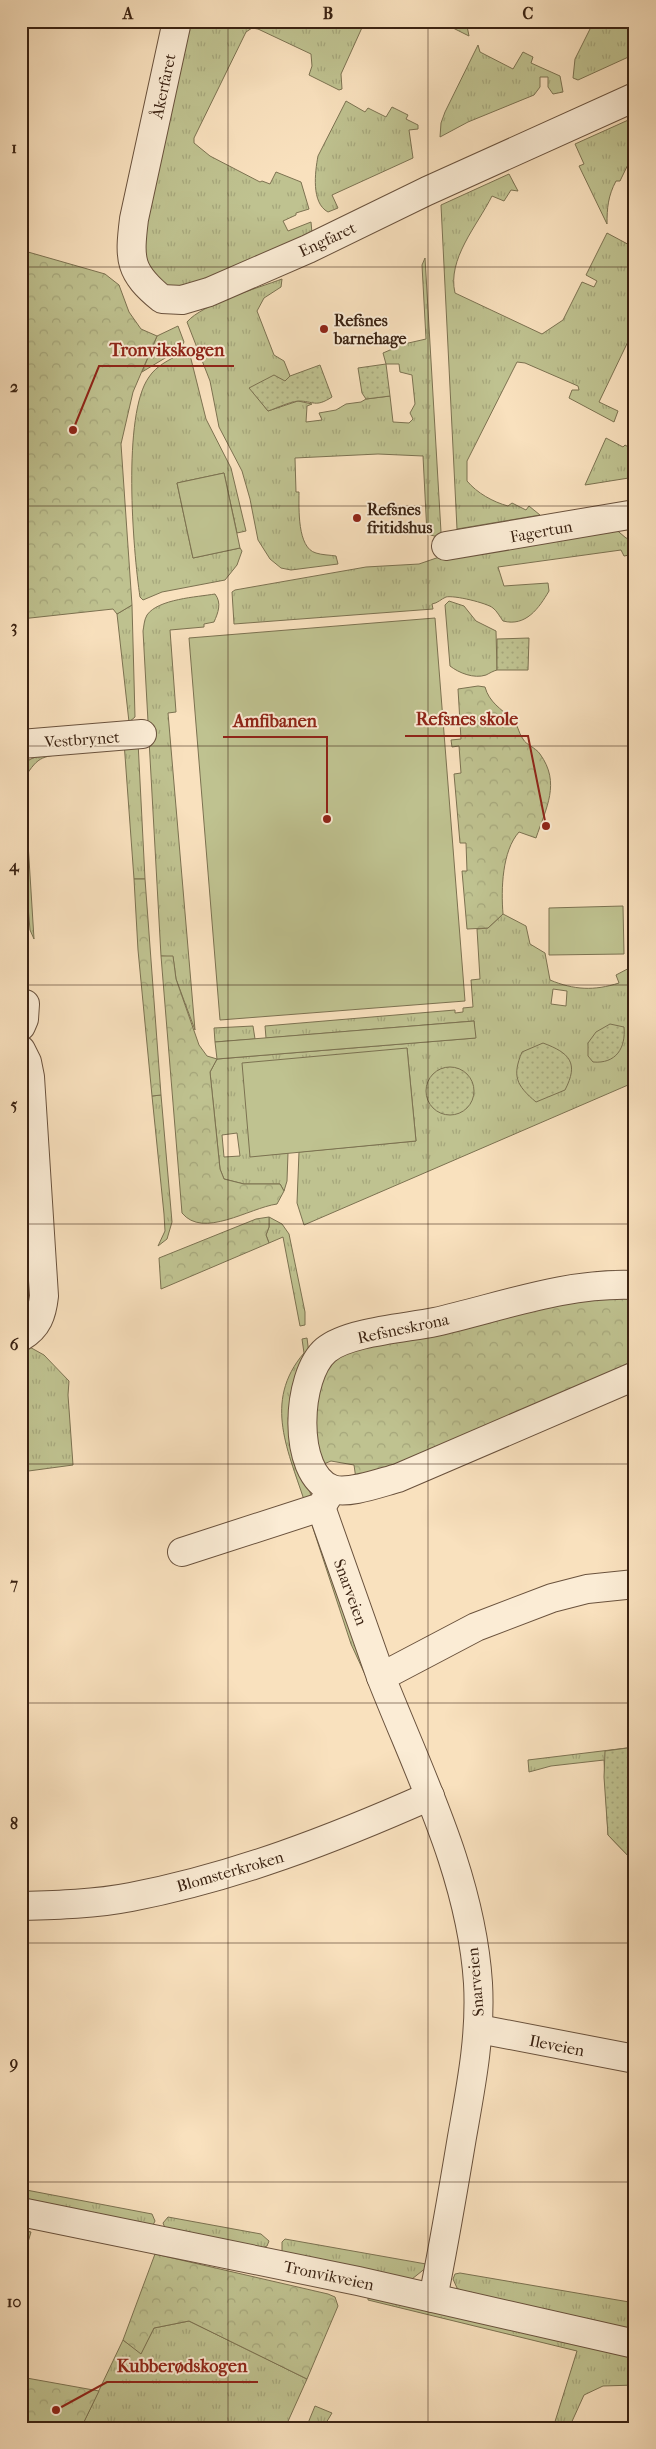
<svg xmlns="http://www.w3.org/2000/svg" width="656" height="2449" viewBox="0 0 656 2449" font-family="'IM FELL French Canon',serif">
	<style>
		.grass { fill: url(#grass-tufts); stroke: #7c7251; fill-rule: evenodd }
		.forest { fill: url(#forest-crowns); stroke: #7c7251 }
		.park { fill: url(#park-dots); stroke: #7c7251 }
		.pitch { fill: #bfc290; stroke: #7c7251 }
		.lines { fill: none; stroke-linecap: round; stroke-linejoin: round }
		.minor-casing { stroke: #6a523d; stroke-width: 30 }
		.tertiary-casing { stroke: #6a523d; stroke-width: 30 }
		.minor { stroke: #fbecd5; stroke-width: 28 }
		.tertiary { stroke: #fbecd5; stroke-width: 28 }
		.grid { fill: none; stroke: #3a2212; stroke-width: 1; stroke-opacity: 0.55 }
		.poi-dot { fill: #8f2418; stroke: #fbecd5; stroke-width: 2 }
		.labels { text-anchor: middle; stroke-width: 4; stroke-linejoin: round; paint-order: stroke }
		.street-label { font-size: 16px; fill: #3a2212; stroke: #fbecd5 }
		.poi-label { font-size: 16px; font-weight: bold; fill: #3a2212; stroke: #fbecd5; text-anchor: start }
		.leader { fill: none; stroke: #8f2418; stroke-width: 2 }
		.callout-dot { fill: #8f2418; stroke: #fbecd5; stroke-width: 2 }
		.callout-label { font-size: 18px; text-anchor: middle; font-weight: bold; fill: #8f2418; stroke: #fbecd5; stroke-width: 4; stroke-linejoin: round; paint-order: stroke }
		.neatline { fill: none; stroke: #3a2212; stroke-width: 2 }
		.grid-label { font-size: 16px; text-anchor: middle; font-weight: bold; fill: #3a2212 }
	</style>
	<defs>
		<pattern id="grass-tufts" width="24" height="20" patternUnits="userSpaceOnUse" patternTransform="scale(1.25)"><rect width="24" height="20" fill="#bfc290"/><path d="M3 7l-1-3M5 7V3M7 7l1-3M15 17l-1-3M17 17v-4M19 17l1-3" fill="none" stroke="#a5a67b"/></pattern>
		<pattern id="forest-crowns" width="20" height="18" patternUnits="userSpaceOnUse" patternTransform="scale(1.25)"><rect width="20" height="18" fill="#bfc290"/><path d="M2 6a3 3 0 1 1 6 0M12 15a3 3 0 1 1 6 0" fill="none" stroke="#a5a67b"/></pattern>
		<pattern id="park-dots" width="8" height="8" patternUnits="userSpaceOnUse" patternTransform="scale(1.25)"><rect width="8" height="8" fill="#bfc290"/><path d="M2 2h.1M6 6h.1" fill="none" stroke="#a5a67b" stroke-width="1.8" stroke-linecap="round"/></pattern>
	</defs>
	<rect width="100%" height="100%" fill="#f9e1be"/>
	<filter id="stains"><feTurbulence type="fractalNoise" baseFrequency=".004" numOctaves="4"/><feColorMatrix values="0 0 0 0 .2 0 0 0 0 .09 0 0 0 0 .02 0 0 0 .5 -.17"/></filter>
	<radialGradient id="worn" r=".72"><stop offset=".6" stop-color="#630" stop-opacity="0"/><stop offset="1" stop-color="#630" stop-opacity=".3"/></radialGradient>
	<!-- grass -->
	<g class="grass">
		<path d="M190,21H365L341,74L342,89L339,90L309,75L312,66L311,54L258,29L252,28L246,32L194,138V143L210,156L260,182L262,181L270,184L276,172L301,182L309,209L296,213V215L283,221L288,231L311,222L312,233L187,288L163,285L148,271L144,248L145,229Z"/>
		<path d="M439,21H463L467,26L469,36Z"/>
		<path d="M594,21H630L635,26V54L578,80L573,78L575,59Z"/>
		<path d="M478,45L480,52L513,69L523,52L533,57L531,63L560,76L563,92L553,94L548,87V77H540V87L534,95L468,122L440,137L441,123L445,112Z"/>
		<path d="M346,101L365,112L368,108L386,117L392,107L408,115L406,119L418,125V129L409,130L413,158L332,195L338,208L328,212C311,203 315,172 318,156Z"/>
		<path d="M635,117V150L620,181H616C608,196 607,208 607,224L579,166L584,164L575,144Z"/>
		<path d="M509,174L518,191L511,190L504,201L492,196C477,226 447,259 455,293L542,334L563,320L582,282L594,287L597,281L586,275L607,233L635,248V327L599,402L618,411L614,422L569,398L572,390H579L578,386L525,363L517,362L467,461V481C477,493 493,502 508,506L512,503L526,510L529,506L540,515L457,529L441,205Z"/>
		<path d="M425,258L441,532L438,537L427,534L423,456L378,454L295,458L296,492H299C299,508 297,548 316,553C322,555 330,555 336,556L338,564L291,570L281,568L270,559L258,540L250,499L242,471L219,427L210,381L187,322C202,304 258,288 282,279L281,287L264,298L257,311L274,355L284,361L290,376L285,382L250,388L268,411L298,401L312,404L307,406L306,422L322,420L319,413L336,410L346,404L361,402L366,399L390,396L393,422L409,423L413,419L410,413L415,404L412,375L400,372L399,364H386L383,353L404,344L426,339L422,265Z"/>
		<path d="M178,326L184,342L180,349L142,372L157,336Z"/>
		<path d="M180,354L190,355L206,419L231,468L246,531L237,533L224,473L177,483L193,558L240,548L242,551L237,565L225,580L162,592L143,600L140,597C133,551 122,414 149,377C156,366 169,360 180,354Z"/>
		<path d="M606,438L623,447L625,445L635,451V477L585,485Z"/>
		<path d="M613,527L626,538L635,541V554L624,556L621,550L498,567L504,586L548,583L549,591C539,608 526,627 503,621C500,617 497,611 493,608C487,603 454,595 446,597C441,599 438,603 432,604L433,609L234,624L232,592L235,590L366,567L419,564L448,554Z"/>
		<path d="M215,594C222,603 218,613 214,622L204,624V627L170,630L176,712L168,713L195,1030L176,979L173,957L161,956L143,631C144,626 144,620 147,615C158,599 197,597 215,594Z"/>
		<path d="M449,601L464,606L476,621L496,631L497,670C493,671 490,673 486,675C474,679 459,673 450,666L445,605Z"/>
		<path d="M132,605L135,717L129,722L117,614Z"/>
		<path d="M124,742H138L145,879H134Z"/>
		<path d="M43,753H71C43,757 39,754 24,779L34,939L30,930L21,821V772L29,760Z"/>
		<path d="M503,914L526,926L530,944L545,953L550,980C574,990 594,991 619,983L616,975L635,965V1082L304,1225L297,1203L299,1152L416,1141L407,1048L251,1156L288,1153L287,1181L284,1191L280,1184H244L224,1179L220,1169L210,1072L217,1059L475,1038L474,1021L266,1038L265,1026L455,1010V1013L463,1012V1008L473,1007L471,980L480,979L477,929L488,928ZM553,989L567,991L566,1006L551,1004ZM237,1133L240,1156L224,1157L222,1135Z"/>
		<path d="M253,1026L255,1039L215,1042L214,1028Z"/>
		<path d="M161,1095L172,1222L167,1239L158,1246L165,1231L164,1214L152,1096Z"/>
		<path d="M269,1217L282,1224L289,1234L305,1312V1325L300,1326L283,1237L269,1243L266,1235L269,1227Z"/>
		<path d="M307,1338L309,1354L295,1434L311,1496L306,1506C289,1452 262,1402 304,1353L302,1339Z"/>
		<path d="M26,1345L44,1355L69,1381L68,1395L73,1465L21,1472V1346Z"/>
		<path d="M316,1515L368,1681L351,1644L309,1516Z"/>
		<path d="M635,1747V1863L608,1835L604,1760L551,1766L529,1772L528,1760Z"/>
		<path d="M21,2189L152,2214L155,2221L153,2225L21,2201Z"/>
		<path d="M168,2217L261,2234L269,2241L267,2246L262,2248L165,2228L163,2223Z"/>
		<path d="M285,2239L426,2264L427,2267L412,2279L401,2278L282,2252V2242Z"/>
		<path d="M460,2273L635,2303V2333L464,2293L457,2288L453,2279L455,2274Z"/>
		<path d="M368,2295L635,2355V2385L603,2386L584,2395L569,2428H553L577,2351L368,2300Z"/>
		<path d="M189,2321L307,2379L285,2428H81L123,2340L141,2353L154,2328Z"/>
		<path d="M315,2406L332,2413L323,2428H306Z"/>
	</g>
	<!-- forest -->
	<g class="forest">
		<path d="M21,250L105,274L119,285L129,312L141,329L157,336L133,392L121,444L132,605L117,614L113,609L21,619Z"/>
		<path d="M478,686L485,687C489,702 501,709 512,719C518,724 518,732 523,739C526,745 535,747 540,754C561,783 546,808 536,838L519,832C502,851 501,889 503,914L488,928L467,929L462,871H467L466,843H460L454,774L461,773L459,746L452,747L451,740L461,739L458,689Z"/>
		<path d="M134,879H145L161,1095L152,1096L138,950Z"/>
		<path d="M161,956H173L176,979L199,1045L207,1056L217,1059L210,1072L220,1169L224,1179L244,1184H280L284,1191L277,1204C249,1208 203,1239 182,1213Z"/>
		<path d="M269,1217V1227L266,1235L269,1243L161,1289L159,1258L256,1219Z"/>
		<path d="M635,1291V1366L477,1437L356,1479L354,1465L331,1461L319,1466L310,1391L330,1358L374,1339Z"/>
		<path d="M21,2230L31,2232L21,2266Z"/>
		<path d="M155,2254L328,2294L335,2297L338,2306L307,2379L189,2321L154,2328L141,2354L123,2340Z"/>
		<path d="M21,2377L99,2391L81,2428H21Z"/>
	</g>
	<!-- park -->
	<g class="park">
		<path d="M386,364L390,396L366,399L362,393L358,368Z"/>
		<path d="M320,365L332,397C315,408 314,401 298,401C289,402 277,408 268,411L249,388L274,375L285,381L290,376Z"/>
		<path d="M529,638L528,670H497V639Z"/>
		<path d="M610,1024L624,1027C626,1048 616,1064 593,1062L588,1056V1043L596,1032Z"/>
		<path d="M543,1043C570,1053 579,1063 565,1090L536,1102C516,1085 512,1076 522,1052Z"/>
		<circle cx="450" cy="1091" r="24"/>
		<path d="M635,1747V1863L608,1835L604,1777L605,1751Z"/>
	</g>
	<!-- pitch -->
	<g class="pitch">
		<path d="M224,473L240,548L193,558L177,483Z"/>
		<path d="M435,618L465,1001L220,1020L189,638Z"/>
		<path d="M623,906L624,954L549,955V908Z"/>
		<path d="M474,1021L476,1038L217,1059L215,1042Z"/>
		<path d="M407,1048L416,1141L250,1157L242,1063Z"/>
	</g>
	<g class="lines">
		<defs>
			<g id="minor">
				<path d="M177,21L134,219C129,260 129,272 162,299L182,300L209,292L308,249L427,191L635,97"/>
				<path d="M446,546L635,514"/>
				<path d="M21,744L142,734"/>
				<path d="M21,1026L24,1019L25,1004"/>
				<path d="M21,1050L27,1062L30,1077L44,1296C42,1314 38,1327 21,1337"/>
				<path d="M635,1285C566,1282 501,1307 435,1322C406,1328 347,1332 326,1350C296,1375 291,1474 332,1489C348,1495 382,1482 398,1478L635,1376"/>
				<path d="M321,1507L381,1677"/>
				<path d="M182,1552L321,1507L331,1491"/>
				<path d="M21,1906C58,1905 95,1904 131,1897C235,1877 333,1839 430,1796"/>
				<path d="M479,2029L635,2059"/>
				<path d="M433,2298C444,2245 453,2191 462,2137C471,2086 481,2036 478,1983C471,1875 420,1776 381,1677L476,1627L552,1598L587,1589L635,1584"/>
			</g>
			<path id="tertiary" d="M21,2212L358,2281L635,2344"/>
		</defs>
		<!-- minor casing -->
		<use href="#minor" class="minor-casing"/>
		<!-- tertiary casing -->
		<use href="#tertiary" class="tertiary-casing"/>
		<!-- minor -->
		<use href="#minor" class="minor"/>
		<!-- tertiary -->
		<use href="#tertiary" class="tertiary"/>
	</g>
	<!-- grid -->
	<path class="grid" d="M228,21V2428M428,21V2428M21,267H635M21,506H635M21,746H635M21,985H635M21,1224H635M21,1464H635M21,1703H635M21,1943H635M21,2182H635"/>
	<!-- markers -->
	<g class="poi-dot">
		<circle cx="324" cy="329" r="5"/>
		<circle cx="357" cy="518" r="5"/>
	</g>
	<g class="labels">
		<!-- street labels -->
		<g class="street-label">
			<text transform="translate(163 86) rotate(-78)" y="6">Åkerfaret</text>
			<text transform="translate(327 239) rotate(-25)" y="6">Engfaret</text>
			<text transform="translate(541 531) rotate(-10)" y="6">Fagertun</text>
			<text transform="translate(82 739) rotate(-4)" y="6">Vestbrynet</text>
			<text transform="translate(403 1328) rotate(-12)" y="6">Refsneskrona</text>
			<text transform="translate(351 1592) rotate(70)" y="6">Snarveien</text>
			<text transform="translate(230 1871) rotate(-16)" y="6">Blomsterkroken</text>
			<text transform="translate(475 1982) rotate(-95)" y="6">Snarveien</text>
			<text transform="translate(557 2045) rotate(11)" y="6">Ileveien</text>
			<text transform="translate(329 2275) rotate(12)" y="6">Tronvikveien</text>
		</g>
		<!-- poi labels -->
		<g class="poi-label">
			<text x="334" y="326">Refsnes<tspan x="334" dy="18">barnehage</tspan></text>
			<text x="367" y="515">Refsnes<tspan x="367" dy="18">fritidshus</tspan></text>
		</g>
	</g>
	<!-- callouts -->
	<path class="leader" d="M73 430L99 366H234M546 826L528 736H405M327 819L327 737H223M56 2410L107 2382H258"/>
	<g class="callout-dot">
		<circle cx="73" cy="430" r="5"/>
		<circle cx="546" cy="826" r="5"/>
		<circle cx="327" cy="819" r="5"/>
		<circle cx="56" cy="2410" r="5"/>
	</g>
	<g class="callout-label">
		<text x="167" y="356">Tronvikskogen</text>
		<text x="467" y="725">Refsnes skole</text>
		<text x="275" y="727">Amfibanen</text>
		<text x="182" y="2372">Kubberødskogen</text>
	</g>
	<!-- margin -->
	<rect width="656" height="2449" fill="none" stroke="#f9e1be" stroke-width="55"/>
	<rect x="28" y="28" width="600" height="2394" class="neatline"/>
	<g class="grid-label">
		<text x="128" y="19">A</text>
		<text x="328" y="19">B</text>
		<text x="528" y="19">C</text>
		<text x="14" y="153">1</text>
		<text x="14" y="392">2</text>
		<text x="14" y="632">3</text>
		<text x="14" y="871">4</text>
		<text x="14" y="1110">5</text>
		<text x="14" y="1350">6</text>
		<text x="14" y="1589">7</text>
		<text x="14" y="1829">8</text>
		<text x="14" y="2068">9</text>
		<text x="14" y="2307">10</text>
	</g>
	<rect width="100%" height="100%" filter="url(#stains)"/>
	<rect width="100%" height="100%" fill="url(#worn)"/>
</svg>
